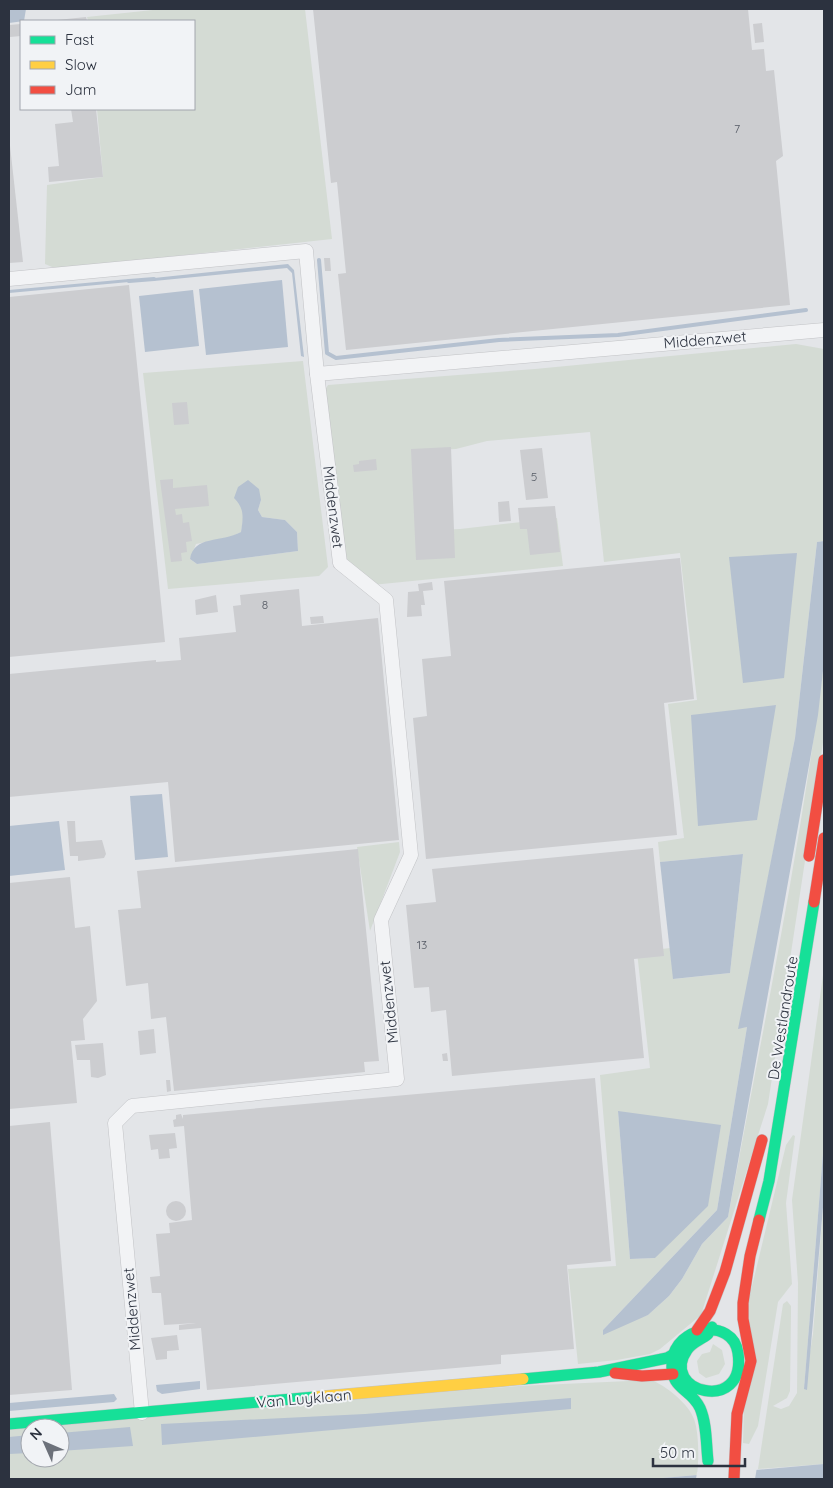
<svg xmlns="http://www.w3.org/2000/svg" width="833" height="1488" viewBox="0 0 833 1488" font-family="Quicksand,sans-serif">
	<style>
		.green { fill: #d4dbd4; fill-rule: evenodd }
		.water { fill: #b5c1d0 }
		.pier { fill: #e3e5e8 }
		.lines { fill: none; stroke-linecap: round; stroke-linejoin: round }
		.stream { stroke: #b5c1d0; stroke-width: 4 }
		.building { fill: #cccdd0 }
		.street-casing { stroke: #c2c3c6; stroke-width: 15 }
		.fast-casing { stroke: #c2c3c6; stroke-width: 12 }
		.slow-casing { stroke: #c2c3c6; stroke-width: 12 }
		.jam-casing { stroke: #c2c3c6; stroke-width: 12 }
		.street { stroke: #f2f3f5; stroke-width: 14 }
		.fast { stroke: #16e098; stroke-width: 11 }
		.slow { stroke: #ffcf43; stroke-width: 11 }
		.jam { stroke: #f24e42; stroke-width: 11 }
		.labels { text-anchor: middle; stroke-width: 4; stroke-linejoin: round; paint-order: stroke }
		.number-label { font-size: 12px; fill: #555a64 }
		.street-label { font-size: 15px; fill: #2c323f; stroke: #f1f3f6 }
	</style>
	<rect width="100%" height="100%" fill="#e3e5e8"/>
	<!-- green -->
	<g class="green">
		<path d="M162,9H305L332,239L57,269L45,264L47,185L103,177L97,109H194V21H88L87,17Z"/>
		<path d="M796,344L824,349V541L817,542L795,738L739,1028L747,1027L717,1210L603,1330L648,1315L669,1296L682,1279L702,1244L728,1217C762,1033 801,848 824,662V736L768,1104L701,1315L660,1349L650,1354L617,1360L578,1364L568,1269L616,1266L600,1075L650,1068L637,952L670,948L674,979L730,973L743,854L660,862L658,842L684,838L668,704L697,700L680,553L604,562L590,432L487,441L456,449L414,451L418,531L460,529L557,518L563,566L372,585L343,562L323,393L328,385L535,369ZM618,1111L655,1258L630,1259Z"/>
		<path d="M303,361L328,567L319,576L168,589L143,373ZM261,500L258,510L262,517L285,520L297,532L298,551L197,564L190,559L196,544L231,537L241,532L244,514L241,505Z"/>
		<path d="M399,842L400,852L370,931L357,847Z"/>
		<path d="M824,968V1141L804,1389L813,1334L824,1196V1464L758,1469L783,1304L787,1301L791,1306V1313L790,1391L787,1398L773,1406L781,1409L789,1406L797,1393L798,1283L792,1200Z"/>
		<path d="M793,1135L795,1136L786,1203L792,1284L778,1302L758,1426L749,1444L743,1443L747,1307L786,1145Z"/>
		<path d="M713,1344L722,1350L725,1364L719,1374L706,1378L699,1373L697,1361L702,1354L710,1352Z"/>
		<path d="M651,1380C665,1385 689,1404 694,1419C699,1432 699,1460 697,1475L651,1479H9V1426L519,1386ZM30,1428H60V1458H30Z"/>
	</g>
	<!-- water -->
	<g class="water">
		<path d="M9,9H26L24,21L9,23Z"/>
		<path d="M288,264L294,270L304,357L301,356L292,273L287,268L154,281V278Z"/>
		<path d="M129,279V282L9,293V290Z"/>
		<path d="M282,280L288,347L206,355L199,289Z"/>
		<path d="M193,290L199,346L145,352L139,296Z"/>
		<path d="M248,480L259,489L261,500L258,510L262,517L285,520L297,532L298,551L197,564L190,559C194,535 221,543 241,532C243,518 245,509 234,498L238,487Z"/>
		<path d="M824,541V662L818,715L728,1217L702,1244L682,1279L669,1296L648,1315L603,1335V1330L717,1210L747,1027L738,1029L795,738L817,542Z"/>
		<path d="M797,553L784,678L743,683L729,557Z"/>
		<path d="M776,705L757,820L698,826L691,715Z"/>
		<path d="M162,794L168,857L135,860L130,796Z"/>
		<path d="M59,821L65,870L9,876V826Z"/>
		<path d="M743,854L730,973L673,979L660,862Z"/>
		<path d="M618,1111L721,1125L708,1206L655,1258L630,1259Z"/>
		<path d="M824,1141V1196L807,1390L804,1389Z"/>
		<path d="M200,1381V1389L162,1394L157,1391L156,1385Z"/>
		<path d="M114,1394L117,1399L114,1402L9,1411V1403Z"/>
		<path d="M571,1398V1409L162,1445L161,1424L365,1414Z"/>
		<path d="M130,1427L133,1446L60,1451V1433Z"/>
		<path d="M30,1435V1453L9,1454V1437Z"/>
		<path d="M824,1464V1479H651Z"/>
	</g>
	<!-- pier -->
	<path class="pier" d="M757,1467L755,1479H696L697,1472Z"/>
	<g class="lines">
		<!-- stream -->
		<g class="stream">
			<path d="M319,260L327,353L336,358L499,340L618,335L806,310"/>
			<path d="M129,281L154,279"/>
		</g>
	</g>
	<!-- building -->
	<g class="building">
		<path d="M313,9H748L752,50L764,49L766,71L774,70L783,156L776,161L790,305L346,350L338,274L346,273L337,182L331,183Z"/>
		<path d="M86,17L87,21H57V20Z"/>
		<path d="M762,23L764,42L755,43L753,24Z"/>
		<path d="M21,24V36L10,37L9,25Z"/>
		<path d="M71,109H96L103,177L49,182L48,167L59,166L55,124L73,122Z"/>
		<path d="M9,137L23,262L9,263Z"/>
		<path d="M324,258H330L331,271H325Z"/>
		<path d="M129,285L165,642L9,657V297Z"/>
		<path d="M187,402L189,424L174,425L172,403Z"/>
		<path d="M451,447L455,558L416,560L411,449Z"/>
		<path d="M542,448L548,498L526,500L520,450Z"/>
		<path d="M376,459L377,470L354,472L353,465L359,464V461Z"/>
		<path d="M173,479V488L207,485L209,506L175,509L176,515L182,514L183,523L189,522L192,541L186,542L187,552L181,553L182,561L171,562L160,480Z"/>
		<path d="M509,501L511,521L499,522L498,502Z"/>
		<path d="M555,506L560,552L530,555L527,529H520L518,508Z"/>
		<path d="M680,558L694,699L664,703L677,835L426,859L413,718L427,716L422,659L451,656L444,581Z"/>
		<path d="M432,582L433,590L423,591L425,605H421L422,616L407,617L408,592L419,591L418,584Z"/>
		<path d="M299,589L302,626L378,618L399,840L175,862L168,782L9,797V674L156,660V662L181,660L179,638L236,632L233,606L241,605L240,595Z"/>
		<path d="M216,595L218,612L196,615L195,600Z"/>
		<path d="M323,616L324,623L311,624L310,617Z"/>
		<path d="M67,821H75L76,842L102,840L106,854L104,858L78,861V856H70Z"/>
		<path d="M653,848L664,956L634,959L644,1058L452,1076L446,1010L431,1012L429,987L414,988L406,905L436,902L432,869Z"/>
		<path d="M358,849L379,1061L364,1062L365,1072L174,1091L166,1017L151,1019L148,983L126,986L118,910L141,908L137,871Z"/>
		<path d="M70,877L75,928L90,926L97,1001L83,1019L85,1040L71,1041L77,1103L9,1109V883Z"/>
		<path d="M154,1029L156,1053L140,1055L138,1031Z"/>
		<path d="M103,1043L106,1075L98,1078L91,1077L90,1060H77L75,1045Z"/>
		<path d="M447,1053L448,1061H443L442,1054Z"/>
		<path d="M595,1078L611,1261L567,1265L574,1349L501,1355V1364L207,1390L201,1328L179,1330V1325L196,1323L164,1325L161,1293H152L150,1277L160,1276L156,1234L170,1233L169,1223L192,1220L184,1126L174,1127L173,1120L176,1119V1115L181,1114L183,1119V1115Z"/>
		<path d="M166,1080H170L171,1091L167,1092Z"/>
		<path d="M50,1122L72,1390L9,1395V1126Z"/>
		<path d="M175,1133L177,1148L169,1149L170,1158L159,1159L158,1149L151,1150L149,1135Z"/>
		<circle cx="176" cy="1211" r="10"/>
		<path d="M177,1335L179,1350L167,1351V1359L156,1360L151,1338Z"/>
	</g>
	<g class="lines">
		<defs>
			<g id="street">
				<path d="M9,279L306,251L317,374L340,563L386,600L411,855L381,920L397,1079L132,1106L115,1123L142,1413"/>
				<path d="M317,374L824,330"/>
			</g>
			<g id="fast">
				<path d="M759,1220L769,1181L814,902"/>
				<path d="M523,1379L599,1372L667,1358L674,1354"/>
				<path d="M9,1424L315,1397"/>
				<path d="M708,1461C706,1444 707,1424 700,1408C691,1388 670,1390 672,1362C675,1325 733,1317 738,1353C747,1415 658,1392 687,1350C692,1342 701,1340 708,1334L712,1327"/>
			</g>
			<path id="slow" d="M315,1397L523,1379"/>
			<g id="jam">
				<path d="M809,856L824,760"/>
				<path d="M814,902L824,838"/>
				<path d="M697,1330L710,1311L725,1272L762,1140"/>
				<path d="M615,1373L642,1376L673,1374"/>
				<path d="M734,1479L737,1414L751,1361L743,1319V1303L750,1256L759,1220"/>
			</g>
		</defs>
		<!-- street casing -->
		<use href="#street" class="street-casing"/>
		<!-- fast casing -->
		<use href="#fast" class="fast-casing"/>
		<!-- slow casing -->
		<use href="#slow" class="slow-casing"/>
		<!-- jam casing -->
		<use href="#jam" class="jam-casing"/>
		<!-- street -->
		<use href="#street" class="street"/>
		<!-- fast -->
		<use href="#fast" class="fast"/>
		<!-- slow -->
		<use href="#slow" class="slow"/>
		<!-- jam -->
		<use href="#jam" class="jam"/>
	</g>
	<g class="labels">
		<!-- number labels -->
		<g class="number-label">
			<text x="737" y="133">7</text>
			<text x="534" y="481">5</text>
			<text x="265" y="609">8</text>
			<text x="422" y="949">13</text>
		</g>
		<!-- street labels -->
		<g class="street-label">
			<text transform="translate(705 340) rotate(-5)" y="5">Middenzwet</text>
			<text transform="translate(333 507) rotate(83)" y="5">Middenzwet</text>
			<text transform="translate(389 1002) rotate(-96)" y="5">Middenzwet</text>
			<text transform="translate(783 1018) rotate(-81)" y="5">De Westlandroute</text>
			<text transform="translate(132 1309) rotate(-95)" y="5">Middenzwet</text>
			<text transform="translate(304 1399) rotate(-5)" y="5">Van Luyklaan</text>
		</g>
	</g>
	<!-- border -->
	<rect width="833" height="1488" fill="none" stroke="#2c323f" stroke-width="20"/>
	<!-- legend -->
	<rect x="20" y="20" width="175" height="90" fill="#f1f3f6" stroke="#a2a6ad"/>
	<rect x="30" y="36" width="25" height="8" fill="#16e098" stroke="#a2a6ad"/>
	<text x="65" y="45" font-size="15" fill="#2c323f">Fast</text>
	<rect x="30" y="61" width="25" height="8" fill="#ffcf43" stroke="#a2a6ad"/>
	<text x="65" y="70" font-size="15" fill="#2c323f">Slow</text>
	<rect x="30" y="86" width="25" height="8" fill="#f24e42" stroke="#a2a6ad"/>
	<text x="65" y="95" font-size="15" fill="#2c323f">Jam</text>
	<!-- north arrow -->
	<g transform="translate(45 1443) rotate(315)"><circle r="24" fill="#f1f3f6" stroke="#a2a6ad"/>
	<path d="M0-4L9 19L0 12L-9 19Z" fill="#6c717a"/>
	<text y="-8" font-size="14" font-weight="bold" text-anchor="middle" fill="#2c323f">N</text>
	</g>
	<!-- scale -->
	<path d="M653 1458v8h92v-8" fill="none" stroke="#2c323f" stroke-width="2.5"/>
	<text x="660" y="1458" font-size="15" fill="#2c323f" stroke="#f1f3f6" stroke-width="4" paint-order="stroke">50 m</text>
</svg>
